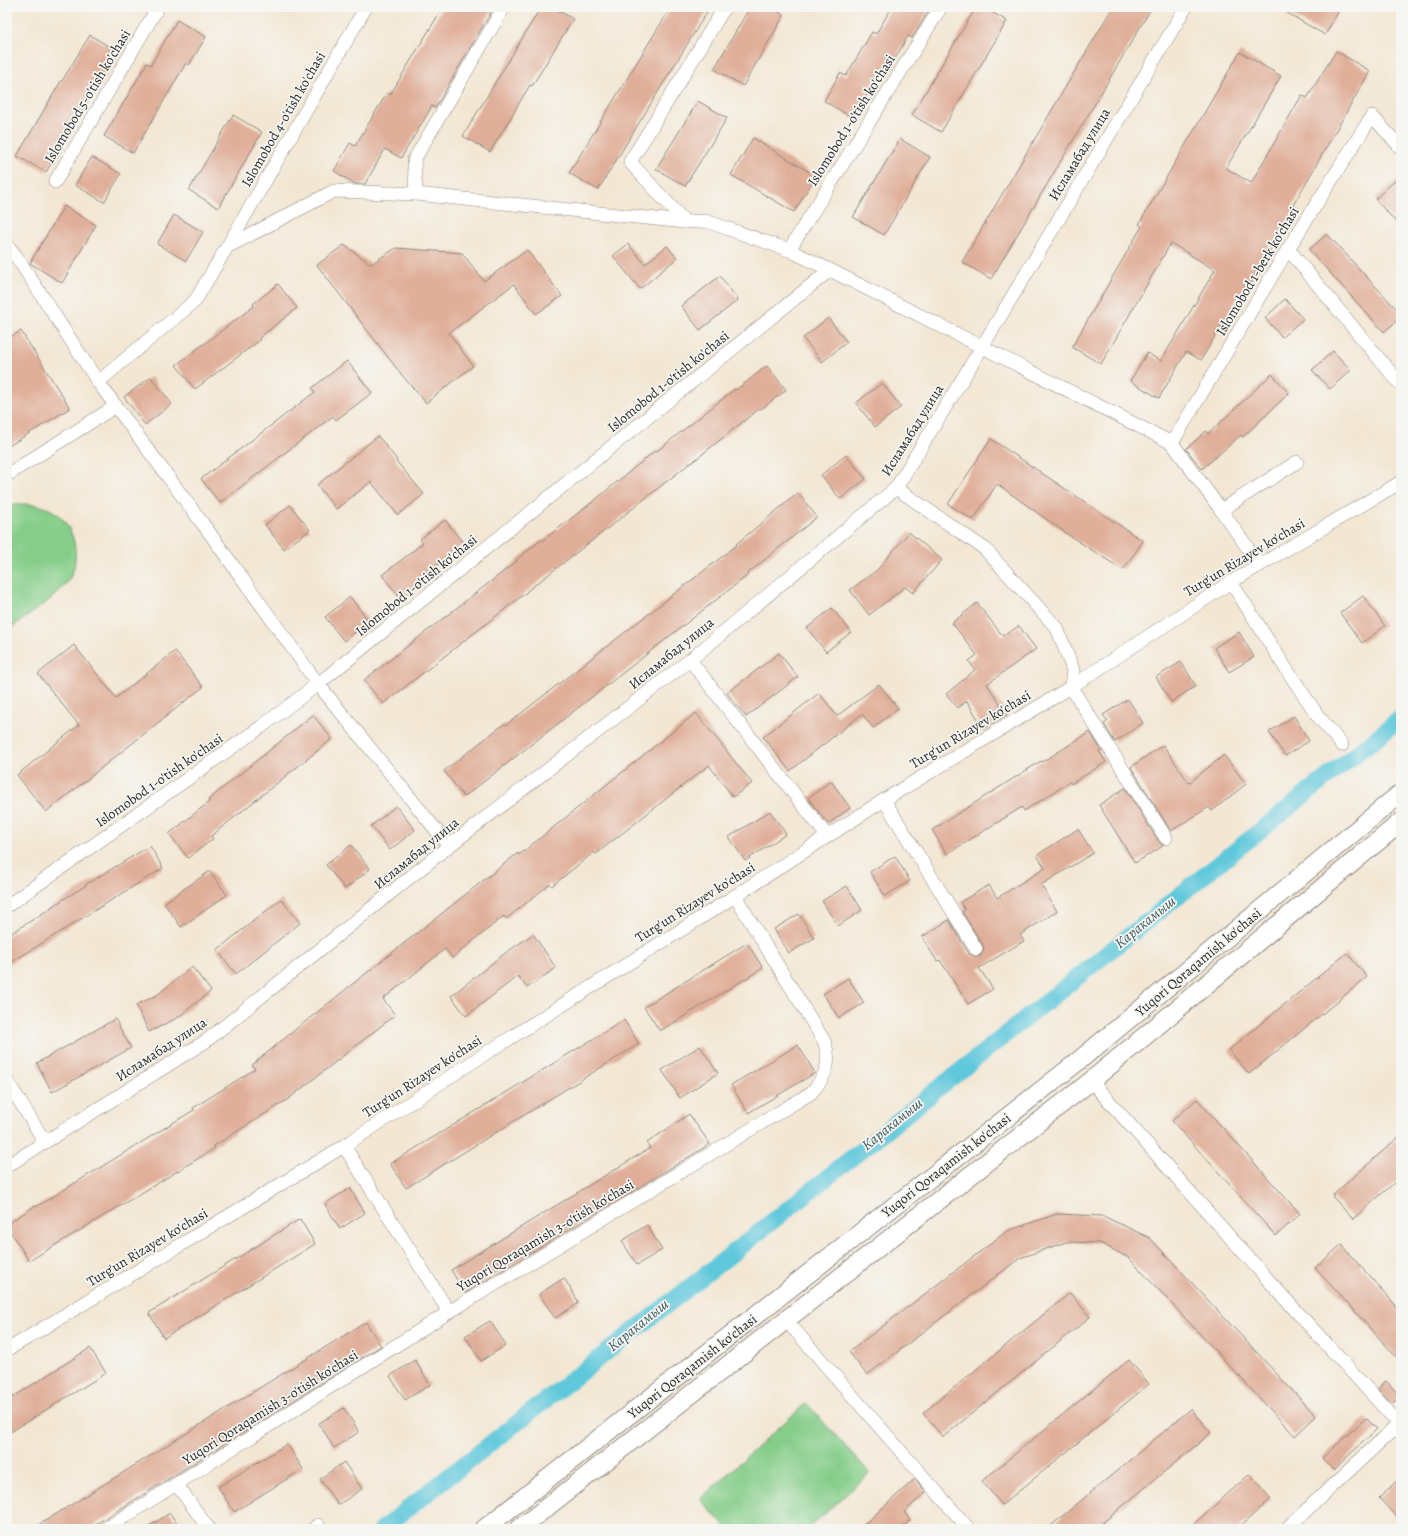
<svg xmlns="http://www.w3.org/2000/svg" width="1408" height="1536" viewBox="0 0 1408 1536" font-family="Alegreya,serif">
	<style>
		.green { fill: #85cd89; stroke: #587c5a }
		.lines { fill: none; stroke-linecap: round; stroke-linejoin: round }
		.canal { stroke: #5fc8db; stroke-width: 17 }
		.building { fill: #e0af99 }
		.minor-casing { stroke: #8f8980; stroke-width: 14 }
		.secondary-casing { stroke: #8f8980; stroke-width: 20 }
		.minor { stroke: #fff; stroke-width: 13 }
		.secondary { stroke: #fff; stroke-width: 18 }
		.labels { text-anchor: middle; stroke-width: 3.5; stroke-linejoin: round; paint-order: stroke }
		.street-label { font-size: 14px; fill: #2b2b2b; stroke: #f6f6f2 }
		.water-label { font-size: 15px; font-style: italic; fill: #3b5a60; stroke: #f6f6f2 }
	</style>
	<rect width="100%" height="100%" fill="#f6f6f2"/>
	<filter id="ink" filterUnits="userSpaceOnUse"><feTurbulence type="fractalNoise" baseFrequency=".025" numOctaves="2"/><feDisplacementMap in="SourceGraphic" scale="8" xChannelSelector="R" yChannelSelector="G"/><feConvolveMatrix kernelMatrix="1 2 1 2 8 2 1 2 1" color-interpolation-filters="sRGB"/></filter>
	<filter id="wash" filterUnits="userSpaceOnUse"><feTurbulence type="fractalNoise" baseFrequency=".012" numOctaves="4" result="noise"/><feDisplacementMap in="SourceGraphic" scale="16" xChannelSelector="R" yChannelSelector="G"/><feGaussianBlur stdDeviation="0.9" result="paint"/><feColorMatrix in="noise" values="0 0 0 0 0 0 0 0 0 0 0 0 0 0 0 0 0 1.4 0 .05"/><feComposite in="paint" operator="in"/></filter>
	<g filter="url(#wash)">
		<rect width="100%" height="100%" fill="#f3e7d4"/>
		<!-- green -->
		<g class="green">
			<path d="M15,504C29,504 41,504 53,511C76,525 82,560 68,581C58,597 23,619 7,631V507Z"/>
			<path d="M806,1403L870,1473L808,1529H727L700,1499Z"/>
		</g>
		<g class="lines">
			<!-- canal -->
			<path class="canal" d="M382,1529L729,1256L1401,718"/>
		</g>
		<g id="blocks">
			<!-- building -->
			<g class="building">
				<path d="M443,7H494L435,108L432,106L401,158L385,149L365,184H355L334,171L350,143L355,146L387,93L390,95Z"/>
				<path d="M541,7H552L573,19L532,86L530,85L490,152L463,136Z"/>
				<path d="M671,7H710L598,190L569,173Z"/>
				<path d="M750,7H769L784,15L743,86L714,69Z"/>
				<path d="M892,7H931L912,38L908,36L884,77L879,74L853,118L824,101L840,73L846,76L872,32L876,34Z"/>
				<path d="M976,7H983L1007,21L941,132L912,115Z"/>
				<path d="M1113,7H1152L991,279L962,262Z"/>
				<path d="M1277,7H1341L1325,35Z"/>
				<path d="M177,20L206,37L189,65L186,63L133,153L104,136L147,63L151,65Z"/>
				<path d="M90,35L118,52L102,80L101,79L46,172L17,156L61,81H62Z"/>
				<path d="M1336,51L1370,71L1292,207L1295,209L1247,288L1244,287L1201,360L1186,352L1159,398L1130,381L1147,353L1161,361L1215,270L1171,243L1101,364L1072,347L1142,226L1139,224L1240,52L1281,76L1226,168L1251,183L1302,95L1307,98Z"/>
				<path d="M698,101L727,118L685,186L656,169Z"/>
				<path d="M233,115L262,132L218,208L189,190Z"/>
				<path d="M753,138L816,176L794,212L731,175Z"/>
				<path d="M900,139L930,157L884,235L853,217Z"/>
				<path d="M92,157L121,174L104,202L75,185Z"/>
				<path d="M1401,175V227L1375,199Z"/>
				<path d="M64,206L96,225L62,283L30,263Z"/>
				<path d="M174,215L203,232L186,261L157,244Z"/>
				<path d="M1327,234L1401,314V317L1384,332L1309,250Z"/>
				<path d="M628,244L645,264L667,246L677,258L640,289L613,256Z"/>
				<path d="M344,245L371,264L396,248L462,253L484,281L527,250L562,296L536,314L514,284L449,333L473,366L426,403L401,374L317,265Z"/>
				<path d="M720,276L738,300L700,330L681,306Z"/>
				<path d="M278,284L297,308L259,338L260,340L195,389L176,365L254,306L253,304Z"/>
				<path d="M1285,299L1303,319L1282,337L1265,318Z"/>
				<path d="M828,318L847,342L822,362L803,338Z"/>
				<path d="M21,331L70,408L7,447V339Z"/>
				<path d="M1333,351L1351,370L1330,389L1312,370Z"/>
				<path d="M347,361L372,393L336,420L333,416L220,503L201,479L315,392L312,388Z"/>
				<path d="M767,366L786,390L761,409L760,408L690,464V463L603,532L527,591V592L383,704L364,680L517,561L516,560L541,540L542,541L595,500L656,450L657,451L735,389L736,390Z"/>
				<path d="M1272,374L1289,393L1243,437L1241,435L1202,469L1186,449L1206,431L1208,434Z"/>
				<path d="M151,377L172,404L145,425L124,397Z"/>
				<path d="M882,383L901,407L875,427L856,403Z"/>
				<path d="M378,436L397,460L396,461L424,494L398,515L371,482L336,509L317,485Z"/>
				<path d="M991,439L1143,541L1123,570L1070,536L997,484L973,520L948,504Z"/>
				<path d="M846,455L866,479L840,499L821,475Z"/>
				<path d="M798,493L817,517L747,574L748,575L464,797L444,771L504,724L506,725L737,545L736,544Z"/>
				<path d="M290,505L310,530L284,549L265,525Z"/>
				<path d="M445,520L464,544L423,575L426,579L401,599L382,575L423,543L420,539Z"/>
				<path d="M909,532L942,560L913,593L905,587L869,615L850,590L877,570Z"/>
				<path d="M1363,596L1385,626L1362,643L1340,613Z"/>
				<path d="M350,597L369,621L344,641L325,617Z"/>
				<path d="M977,603L1003,636L1019,626L1036,649L987,684L1007,715L984,729L967,701L958,708L946,694L975,670L969,661L977,655L952,623Z"/>
				<path d="M832,608L851,632L826,652L807,628Z"/>
				<path d="M1239,632L1254,657L1229,672L1214,648Z"/>
				<path d="M74,645L116,698L175,651L203,687L46,812L17,775L79,725L38,674Z"/>
				<path d="M779,653L798,677L746,717L727,693Z"/>
				<path d="M1181,662L1196,686L1171,702L1156,677Z"/>
				<path d="M879,684L898,708L873,728L862,714L790,771L763,737L819,693L837,716Z"/>
				<path d="M1128,699L1143,723L1115,742L1104,724L1108,721L1103,715Z"/>
				<path d="M696,713L752,783L733,797L709,765L596,854L594,852L552,886L550,884L506,919L504,916L452,958L445,949L383,999L395,1015L287,1100L214,1146L215,1148L186,1166L29,1261L7,1226V1224L35,1206L36,1207L194,1110L193,1108L255,1069L252,1065L301,1025L518,853L519,855Z"/>
				<path d="M313,715L332,739L211,836L213,839L188,858L169,834L209,802L208,800Z"/>
				<path d="M1294,716L1309,741L1285,756L1269,732Z"/>
				<path d="M1090,732L1101,750L1099,751L1106,762L1071,784L1070,782L1024,811L1022,807L947,854L932,830L1041,761L1042,762Z"/>
				<path d="M1163,745L1189,783L1224,755L1246,784L1212,811L1209,807L1171,831L1131,767Z"/>
				<path d="M831,781L850,808L828,824L808,798Z"/>
				<path d="M1125,788L1159,842L1163,846L1135,863L1099,805Z"/>
				<path d="M396,806L415,830L390,850L371,826Z"/>
				<path d="M770,811L786,834L745,861L729,837Z"/>
				<path d="M1078,829L1093,853L1041,885L1057,911L1020,935L1024,941L979,968L993,989L968,1004L940,960L937,961L922,937L949,920L969,954L976,957L981,956L984,949L983,945L962,912L965,910L960,902L989,885L997,898L1045,868L1037,855Z"/>
				<path d="M351,845L370,869L345,889L326,865Z"/>
				<path d="M150,846L163,868L7,965V936L51,908V907L85,886V885Z"/>
				<path d="M895,856L910,881L885,896L870,872Z"/>
				<path d="M210,871L227,895L181,927L164,903Z"/>
				<path d="M847,886L862,910L838,926L822,901Z"/>
				<path d="M281,899L300,923L236,974L217,950Z"/>
				<path d="M799,914L814,938L789,953L774,929Z"/>
				<path d="M533,934L556,968L527,988L518,976L466,1016L451,996L504,954Z"/>
				<path d="M747,943L763,968L660,1031L644,1007Z"/>
				<path d="M1347,953L1367,977L1249,1074L1229,1050Z"/>
				<path d="M192,967L211,991L177,1018L149,1032L136,1005L157,995Z"/>
				<path d="M848,978L864,1003L839,1018L823,994Z"/>
				<path d="M115,1019L131,1048L52,1092L37,1063Z"/>
				<path d="M624,1020L639,1044L406,1188L390,1164Z"/>
				<path d="M798,1045L815,1073L748,1113L731,1085Z"/>
				<path d="M700,1046L718,1073L680,1098L662,1070Z"/>
				<path d="M1197,1099L1300,1214L1276,1236L1172,1121Z"/>
				<path d="M689,1114L710,1144L465,1293L451,1270L650,1148L647,1143Z"/>
				<path d="M1401,1135V1177L1353,1219L1332,1196Z"/>
				<path d="M350,1188L365,1213L340,1229L325,1204Z"/>
				<path d="M1057,1214L1103,1216L1150,1238L1316,1416L1295,1436L1129,1258L1100,1243L1066,1242L1020,1258L867,1375L849,1352L1007,1231Z"/>
				<path d="M300,1219L315,1244L164,1338L149,1313Z"/>
				<path d="M647,1225L662,1250L637,1265L622,1241Z"/>
				<path d="M1341,1245L1401,1311V1362L1315,1268Z"/>
				<path d="M564,1278L579,1303L555,1318L539,1294Z"/>
				<path d="M1070,1293L1090,1317L943,1437L923,1413Z"/>
				<path d="M490,1321L506,1345L481,1361L465,1336Z"/>
				<path d="M366,1322L381,1346L88,1529H32Z"/>
				<path d="M90,1348L106,1373L7,1434V1401Z"/>
				<path d="M415,1360L430,1385L405,1400L390,1376Z"/>
				<path d="M1129,1360L1149,1384L1002,1505L982,1481Z"/>
				<path d="M1386,1381L1400,1396L1392,1404L1378,1389Z"/>
				<path d="M344,1408L359,1432L334,1448L319,1423Z"/>
				<path d="M1191,1409L1211,1433L1095,1529H1047Z"/>
				<path d="M1366,1418L1377,1429L1333,1470L1322,1458Z"/>
				<path d="M287,1444L303,1469L234,1512L218,1487Z"/>
				<path d="M344,1462L362,1489L338,1505L320,1479Z"/>
				<path d="M1250,1474L1271,1499L1237,1529H1188Z"/>
				<path d="M1401,1478V1522L1379,1498Z"/>
				<path d="M915,1479L926,1492L904,1512L910,1520L900,1529H859Z"/>
				<path d="M170,1513L180,1529H145Z"/>
			</g>
		</g>
	</g>
	<g filter="url(#ink)">
		<use href="#blocks" fill-opacity="0" stroke="#8f8980" stroke-width="1"/>
		<g class="lines">
			<defs>
				<g id="minor">
					<path d="M55,182L158,7"/>
					<path d="M416,194L414,160L504,7"/>
					<path d="M685,222L630,162L725,7"/>
					<path d="M7,245L16,256L98,382L211,535L318,684L449,846"/>
					<path d="M227,247L366,7"/>
					<path d="M1288,249L1401,385"/>
					<path d="M789,250L941,7"/>
					<path d="M98,382L195,301L227,247L334,191L416,194L685,222L706,221L789,250L830,270L1172,443L1221,510"/>
					<path d="M1172,443L1288,249L1372,116L1401,148"/>
					<path d="M7,475L116,406"/>
					<path d="M896,488L985,549L1057,628L1073,670L1071,687L1166,838"/>
					<path d="M1260,565L1221,510L1297,462"/>
					<path d="M1231,582L1285,667L1318,716L1342,745"/>
					<path d="M690,660L827,836"/>
					<path d="M884,800L976,949"/>
					<path d="M7,906L261,727L318,684L830,270"/>
					<path d="M7,1081L45,1142"/>
					<path d="M1091,1081L1278,1291L1401,1426"/>
					<path d="M344,1146L449,1312"/>
					<path d="M7,1166L206,1041L449,846L690,660L896,488L982,347L1186,7"/>
					<path d="M786,1320L969,1529"/>
					<path d="M7,1350L344,1146L477,1059L735,896L884,800L1071,687L1231,582L1401,482"/>
					<path d="M177,1485L209,1529"/>
					<path d="M105,1529L449,1312L811,1093C826,1076 832,1063 824,1041L735,896"/>
					<path d="M313,1529L318,1525"/>
					<path d="M1286,1529L1399,1424"/>
				</g>
				<g id="secondary">
					<path d="M484,1529L1076,1063L1401,793"/>
					<path d="M519,1529L1091,1081L1401,822"/>
				</g>
			</defs>
			<!-- minor casing -->
			<use href="#minor" class="minor-casing"/>
			<!-- secondary casing -->
			<use href="#secondary" class="secondary-casing"/>
			<!-- minor -->
			<use href="#minor" class="minor"/>
			<!-- secondary -->
			<use href="#secondary" class="secondary"/>
		</g>
	</g>
	<g class="labels">
		<!-- street labels -->
		<g class="street-label">
			<text transform="translate(87 96) rotate(-59)" y="5">Islomobod 5-o'tish ko'chasi</text>
			<text transform="translate(283 119) rotate(-60)" y="5">Islomobod 4-o'tish ko'chasi</text>
			<text transform="translate(851 120) rotate(-58)" y="5">Islomobod 1-o'tish ko'chasi</text>
			<text transform="translate(1079 154) rotate(-59)" y="5">Исламабад улица</text>
			<text transform="translate(1257 271) rotate(-59)" y="5">Islomobod 1-berk ko'chasi</text>
			<text transform="translate(668 381) rotate(-39)" y="5">Islomobod 1-o'tish ko'chasi</text>
			<text transform="translate(912 430) rotate(-58)" y="5">Исламабад улица</text>
			<text transform="translate(1244 557) rotate(-31)" y="5">Turg'un Rizayev ko'chasi</text>
			<text transform="translate(416 585) rotate(-39)" y="5">Islomobod 1-o'tish ko'chasi</text>
			<text transform="translate(671 653) rotate(-39)" y="5">Исламабад улица</text>
			<text transform="translate(970 729) rotate(-31)" y="5">Turg'un Rizayev ko'chasi</text>
			<text transform="translate(159 780) rotate(-35)" y="5">Islomobod 1-o'tish ko'chasi</text>
			<text transform="translate(416 853) rotate(-39)" y="5">Исламабад улица</text>
			<text transform="translate(695 902) rotate(-32)" y="5">Turg'un Rizayev ko'chasi</text>
			<text transform="translate(1198 962) rotate(-40)" y="5">Yuqori Qoraqamish ko'chasi</text>
			<text transform="translate(161 1049) rotate(-33)" y="5">Исламабад улица</text>
			<text transform="translate(422 1076) rotate(-33)" y="5">Turg'un Rizayev ko'chasi</text>
			<text transform="translate(946 1165) rotate(-38)" y="5">Yuqori Qoraqamish ko'chasi</text>
			<text transform="translate(545 1235) rotate(-31)" y="5">Yuqori Qoraqamish 3-o'tish ko'chasi</text>
			<text transform="translate(147 1247) rotate(-31)" y="5">Turg'un Rizayev ko'chasi</text>
			<text transform="translate(692 1366) rotate(-38)" y="5">Yuqori Qoraqamish ko'chasi</text>
			<text transform="translate(270 1407) rotate(-32)" y="5">Yuqori Qoraqamish 3-o'tish ko'chasi</text>
		</g>
		<!-- water labels -->
		<g class="water-label">
			<text transform="translate(1145 922) rotate(-39)" y="5">Каракамыш</text>
			<text transform="translate(892 1124) rotate(-39)" y="5">Каракамыш</text>
			<text transform="translate(638 1325) rotate(-39)" y="5">Каракамыш</text>
		</g>
	</g>
	<!-- margin -->
	<rect width="1408" height="1536" fill="none" stroke="#f6f6f2" stroke-width="24"/>
</svg>
